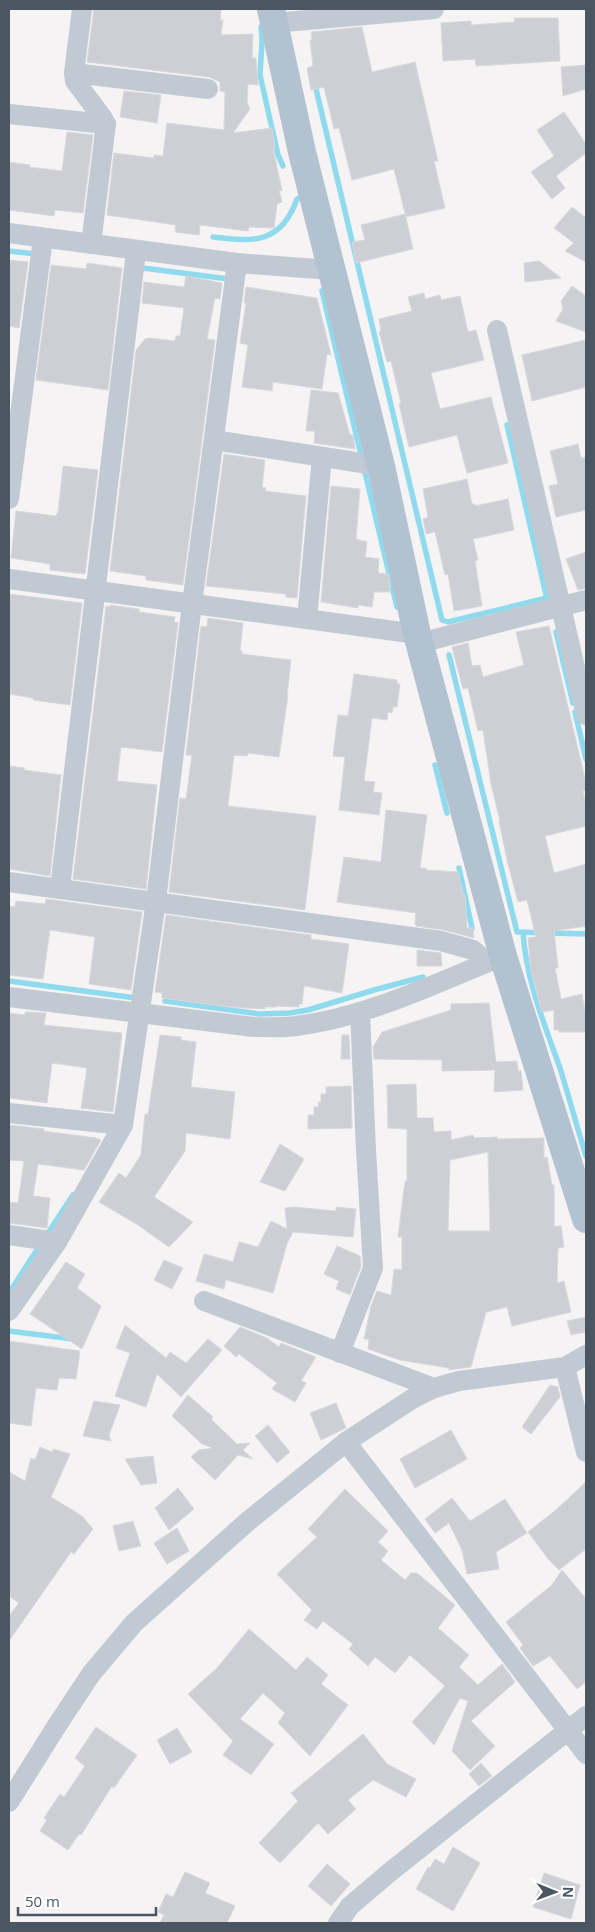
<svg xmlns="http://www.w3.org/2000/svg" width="595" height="1932" viewBox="0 0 595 1932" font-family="'Open Sans',sans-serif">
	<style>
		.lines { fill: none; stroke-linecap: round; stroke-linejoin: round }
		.stream { stroke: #90daee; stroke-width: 5.5 }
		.building { fill: #cdcfd5; stroke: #d7d9de; fill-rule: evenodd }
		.street { stroke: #c1cad2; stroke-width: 20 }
		.primary { stroke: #b3c2d1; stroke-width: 28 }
	</style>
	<rect width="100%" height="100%" fill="#f5f3f3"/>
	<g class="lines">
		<!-- stream -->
		<g class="stream">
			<path d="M261,27L262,41L260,75L278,155L283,166"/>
			<path d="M316,89L442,620L448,622L547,598"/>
			<path d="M213,237C254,242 281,244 297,199L302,197"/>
			<path d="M9,251L36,254"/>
			<path d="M143,268L229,279L228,282"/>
			<path d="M322,291L362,459"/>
			<path d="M507,425L547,599"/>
			<path d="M364,468L397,607"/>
			<path d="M556,632L573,703"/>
			<path d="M449,655L517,932L586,934"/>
			<path d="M575,712L586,759"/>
			<path d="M435,765L447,813"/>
			<path d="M459,868L472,928"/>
			<path d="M523,932C526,980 544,1023 560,1068C569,1097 577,1127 586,1156"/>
			<path d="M9,981L136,998"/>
			<path d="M165,1001L259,1014L290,1013L308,1010L374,990L423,977"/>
			<path d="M48,1233L73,1195"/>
			<path d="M9,1293L40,1245"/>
			<path d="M9,1331L73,1339"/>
		</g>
	</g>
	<!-- building -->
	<g class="building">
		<path d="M94,9H221L220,20H223L221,35L253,34L252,58H256L258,85L248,84L247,103L250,109L233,133L272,128L275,148H273L282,191L279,190L282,202L277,204L274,228L249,227L248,231L200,225L199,235L175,232L176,225L107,215L114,153L154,158V155L163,156L167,123L224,130L225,92L220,91V82L209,77L87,62Z"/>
		<path d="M514,18H558L560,61L476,66L475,59L443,61L441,23L471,21V25L515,22Z"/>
		<path d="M362,27L372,72L415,62L438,161H434L445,208L406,217L394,169L352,180L339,128L334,129L324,87L311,90L307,68L313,66L310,40H312L311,32Z"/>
		<path d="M586,65V89L563,96L561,67Z"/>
		<path d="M124,91L161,95L157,123L120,117Z"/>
		<path d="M564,112L586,144V153L556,176L565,188L552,199L531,172L554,156L537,130Z"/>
		<path d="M67,132L93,135L83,213L55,210L54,216L9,210V162L30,165L29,167L62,171Z"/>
		<path d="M572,207L586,218V262L565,251L574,243L554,228Z"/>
		<path d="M405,214L413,249L356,263L352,242L365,240L361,225Z"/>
		<path d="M9,260L28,262L19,328L9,326Z"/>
		<path d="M539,261L561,278L525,282L524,263Z"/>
		<path d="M87,263L122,268L108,390L36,380L51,265L86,269Z"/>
		<path d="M186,276L222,283L220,299L215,298L207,339L215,340L183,585L146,580V576L110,571L136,350L145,339L149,338L175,341L176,336H180L184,308L142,303L144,282L184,287Z"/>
		<path d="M572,286L586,296V332L556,321L563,309L561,301Z"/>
		<path d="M246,287L317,298L331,355L327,354L322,389L273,382L272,391L242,387L248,345L240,343L246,303H244Z"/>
		<path d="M424,293L425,299L440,295L441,300L460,296L468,332L476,330L484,360L431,373L440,409L491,397L508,463L467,473L457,435L409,447L399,404L401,403L391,361L387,362L379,332L381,331L379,319L412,311L408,297Z"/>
		<path d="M586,340V387L532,401L522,355Z"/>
		<path d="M311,390L338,393L350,435H353L355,449L314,443L315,431H306Z"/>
		<path d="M578,444L581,458L586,457V510L556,517L549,486L558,484L550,451Z"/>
		<path d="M224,454L265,460L262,487L266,488L265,491L306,496L297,598L286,597V594L206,586Z"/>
		<path d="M63,466L98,470L85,574L50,570V564L11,558L16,511L56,516L57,513H58Z"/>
		<path d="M467,479L472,504H475V506L508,499L514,530L473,539L478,560L475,561L482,606L454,611L448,574L445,575L435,532L426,534L423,519L428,517L423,489Z"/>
		<path d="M331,486L360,489L356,539L367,542L365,557L379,559L378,573L388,574L389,576L390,592H374L372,607L358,605V608L321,602Z"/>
		<path d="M586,552V588L578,590L566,559Z"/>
		<path d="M9,594L82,603L70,705L33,700V698L9,694Z"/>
		<path d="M110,605L139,609V612L175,617L174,622L178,623L162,752L121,747L117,781L157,785L146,889L73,879L106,606L110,607Z"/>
		<path d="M208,618L243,623L240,651H242V654L291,660L287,695H288L279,757L248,753L247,756L234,755L228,806L316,816L305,910L169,892L180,798L186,799L192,755H186L201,626L207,627Z"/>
		<path d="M549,626L586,783V790L583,791L586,807V826L545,836L554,873L586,864V926L554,931L558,968H555L561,999L582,994L586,1017V1032H559V1030H554V1010L542,1012L531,971L528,938L536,937L527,900L518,902L507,860L499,821H500L491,784L483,730L478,731L468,688L463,689L452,647L468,643L472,666L480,665L483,677L524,665L516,632Z"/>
		<path d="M354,674L397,680V684H400L397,707H393L392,713L388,712L387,720L372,718L364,781L375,782L373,792L382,793L379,815L339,810L345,757L333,756L338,715L348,716Z"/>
		<path d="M9,766L24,768V770L61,775L50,876L9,869Z"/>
		<path d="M386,810L427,815L420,868H426V870L458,872L463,894L465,895L467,928H473L474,938L444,930L416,926L415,924L416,913L337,902L344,857L381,862Z"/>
		<path d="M46,899L142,912L131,990L89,984L95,937L50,930L43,979L9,975V906L15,907L16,901L45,904Z"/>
		<path d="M166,915L311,935V939L349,944L342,993L304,986L302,1004H299V1007L276,1006V1007H265V1009L229,1007L162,998V993L155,992Z"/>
		<path d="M417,950L441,953L442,966H417Z"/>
		<path d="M489,1003L496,1062L517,1061L518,1071H521L523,1090L494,1092L495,1070L442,1071V1060L374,1059L373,1047L382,1032L451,1010V1004Z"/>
		<path d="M25,1012L46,1013L44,1025L122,1033L113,1112L81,1108L87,1068L52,1063L47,1103L9,1098V1013L25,1015Z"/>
		<path d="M160,1035L181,1037V1040L196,1042L191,1087L235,1092L230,1139L186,1133L185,1151L154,1197L193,1222L169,1247L138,1225L99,1202L119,1173L126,1178L141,1155L145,1114H148Z"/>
		<path d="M342,1035H349L350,1059H341Z"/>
		<path d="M416,1084L417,1118H433L434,1132L451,1131V1140L473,1135L474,1138L497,1137V1139L544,1138V1158L547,1157L552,1185H554V1226H561L564,1247L558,1248L557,1283L564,1281L571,1312L512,1326L507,1307L486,1312L471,1367L449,1370V1368L400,1360L368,1349L369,1339H364L371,1306L377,1291L391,1295L394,1269L402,1270V1237H398L405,1181H407V1129L388,1128L387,1085ZM488,1152L490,1231H448L450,1160Z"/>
		<path d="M351,1086L352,1128L308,1129V1115H314V1107H319L318,1102H321V1094H326V1087Z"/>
		<path d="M9,1125L44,1129L43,1131L96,1138L101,1140L84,1170L38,1164L33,1196L50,1198L47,1228L9,1223V1202L18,1203L24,1161L9,1160Z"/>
		<path d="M280,1144L304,1159L285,1191L260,1182Z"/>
		<path d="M294,1207L336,1211V1207L356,1209L353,1237L293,1232L287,1244L273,1293L226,1280L224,1289L196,1281L204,1254L233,1262L239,1242L258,1247L271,1221L287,1229L285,1208Z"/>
		<path d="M337,1246L360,1256L361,1266L350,1295L336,1289L339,1281L324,1274Z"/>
		<path d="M164,1260L183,1268L172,1289L154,1280Z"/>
		<path d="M66,1262L85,1274L77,1288L101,1306L82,1349L30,1314Z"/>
		<path d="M586,1317V1332L571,1335L567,1321Z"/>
		<path d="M125,1325L166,1358L170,1352L186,1363L208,1339L222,1350L181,1397L157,1374L146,1407L115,1396L130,1353L116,1348Z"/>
		<path d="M240,1327L267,1338L279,1347L281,1343L316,1357L301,1381L306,1383L295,1402L272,1389L277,1383L239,1354L236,1357L224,1346Z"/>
		<path d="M9,1341L80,1351L76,1379L59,1378L57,1390L36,1388L31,1426L9,1423Z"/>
		<path d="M550,1385L558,1387L560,1397L531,1434L522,1427Z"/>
		<path d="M188,1395L213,1417L211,1419L237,1444L250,1443L243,1450L253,1459L238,1455L215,1480L191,1457L199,1450L213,1448L202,1444L172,1416Z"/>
		<path d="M94,1401L120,1405L109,1435L111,1441L83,1436Z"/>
		<path d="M336,1403L346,1428L321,1440L310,1413Z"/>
		<path d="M268,1425L290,1452L277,1463L255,1436Z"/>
		<path d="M451,1430L467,1459L415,1488L400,1459Z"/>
		<path d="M40,1447L52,1452L53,1449L70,1454L51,1497L82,1516L93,1529L74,1554L71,1552L9,1641V1616L19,1603L9,1596V1472L25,1481L31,1458L35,1460Z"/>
		<path d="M153,1456L157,1483L141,1485L125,1459Z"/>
		<path d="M586,1482V1549L559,1570L549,1560L528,1532L557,1509Z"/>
		<path d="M178,1488L194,1509L169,1530L155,1508Z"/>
		<path d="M345,1489L388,1531L378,1542L388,1551L381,1560L405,1580L411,1573H417L455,1605L438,1628L469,1655L459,1667L478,1685L502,1664L515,1682L471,1721L495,1746L470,1770L452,1751L468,1701L460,1698L434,1745L412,1722L445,1686L410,1655L395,1673L375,1657L368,1666L349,1649L353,1644L323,1621L317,1629L304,1620L312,1610L277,1574L317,1537L308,1529Z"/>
		<path d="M452,1498L470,1521L505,1499L527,1533L496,1552L499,1569L467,1574L462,1550L449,1523L435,1533L425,1519Z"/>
		<path d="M133,1521L141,1546L119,1551L113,1526Z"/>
		<path d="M177,1528L189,1551L167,1564L154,1543Z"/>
		<path d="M562,1570L586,1599V1682L577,1689L550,1656L533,1666L520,1648L523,1645L506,1622L552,1585Z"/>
		<path d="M249,1629L296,1670L307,1657L328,1675L321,1684L348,1705L310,1756L278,1723L285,1713L263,1693L240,1719L274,1744L251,1775L223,1755L233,1741L188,1694L217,1668Z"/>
		<path d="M96,1727L137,1755L114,1788L112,1786L81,1835L79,1834L68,1850L40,1831L47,1820L44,1818L60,1794L64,1797L85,1766L75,1758Z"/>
		<path d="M177,1728L192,1752L170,1764L157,1740Z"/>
		<path d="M363,1734L387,1764L416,1779L406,1797L373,1780L348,1800L356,1809L328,1834L318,1823L280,1863L259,1843L298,1801L291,1793Z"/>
		<path d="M481,1763L492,1776L479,1786L469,1774Z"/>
		<path d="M453,1847L480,1863L453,1911L416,1889L428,1867L430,1868L435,1859L444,1864Z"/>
		<path d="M327,1864L350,1884L331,1906L308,1886Z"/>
		<path d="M185,1872L210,1883L205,1893L235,1906L227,1923H160L164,1915L158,1912L166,1894L173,1897Z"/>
		<path d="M544,1873L580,1885L571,1919L533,1907Z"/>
	</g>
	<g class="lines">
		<!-- street -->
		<g class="street">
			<path d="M82,9L74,73L75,81L102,117L106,124L91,244"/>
			<path d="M273,23L434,9"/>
			<path d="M74,73L208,89"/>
			<path d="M9,114L106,124"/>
			<path d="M9,233L237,263L331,270"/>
			<path d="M497,330L586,715"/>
			<path d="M214,440L381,466"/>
			<path d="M9,499L43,238"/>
			<path d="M9,579L417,634"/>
			<path d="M307,619L322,457"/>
			<path d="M420,643L586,600"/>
			<path d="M9,882L441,941L473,950L487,962"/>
			<path d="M60,888L136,251"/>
			<path d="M9,997L254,1027C268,1027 283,1028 296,1026C368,1017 436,983 503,956"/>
			<path d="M9,1113L123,1125"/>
			<path d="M9,1235L57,1242L123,1125L156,901L192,604L237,263"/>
			<path d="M204,1301L434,1388"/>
			<path d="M9,1311L57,1242"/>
			<path d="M340,1353L373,1268L366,1150L360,1012"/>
			<path d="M565,1367L586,1452"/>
			<path d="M346,1442L586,1754"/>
			<path d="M9,1802L56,1727L91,1674L134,1623L247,1522L346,1442L412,1399L434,1388L459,1381L565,1367L586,1355"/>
			<path d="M338,1923L350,1906L390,1872L586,1716"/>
		</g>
		<!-- primary -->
		<path class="primary" d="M271,9L302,152L381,466L417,634L503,956L586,1219"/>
	</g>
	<!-- border -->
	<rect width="595" height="1932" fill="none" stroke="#4a5661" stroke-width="20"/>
	<!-- north arrow -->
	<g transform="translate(555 1892) rotate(91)" stroke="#ffffff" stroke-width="4" paint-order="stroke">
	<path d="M0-4L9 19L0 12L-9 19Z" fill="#4a5661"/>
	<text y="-8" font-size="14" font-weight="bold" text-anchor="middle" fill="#4a5661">N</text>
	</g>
	<!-- scale -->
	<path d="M18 1907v8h138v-8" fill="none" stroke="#4a5661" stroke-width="2.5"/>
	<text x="25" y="1907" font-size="15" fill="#4a5661" stroke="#ffffff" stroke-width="4" paint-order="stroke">50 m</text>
</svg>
